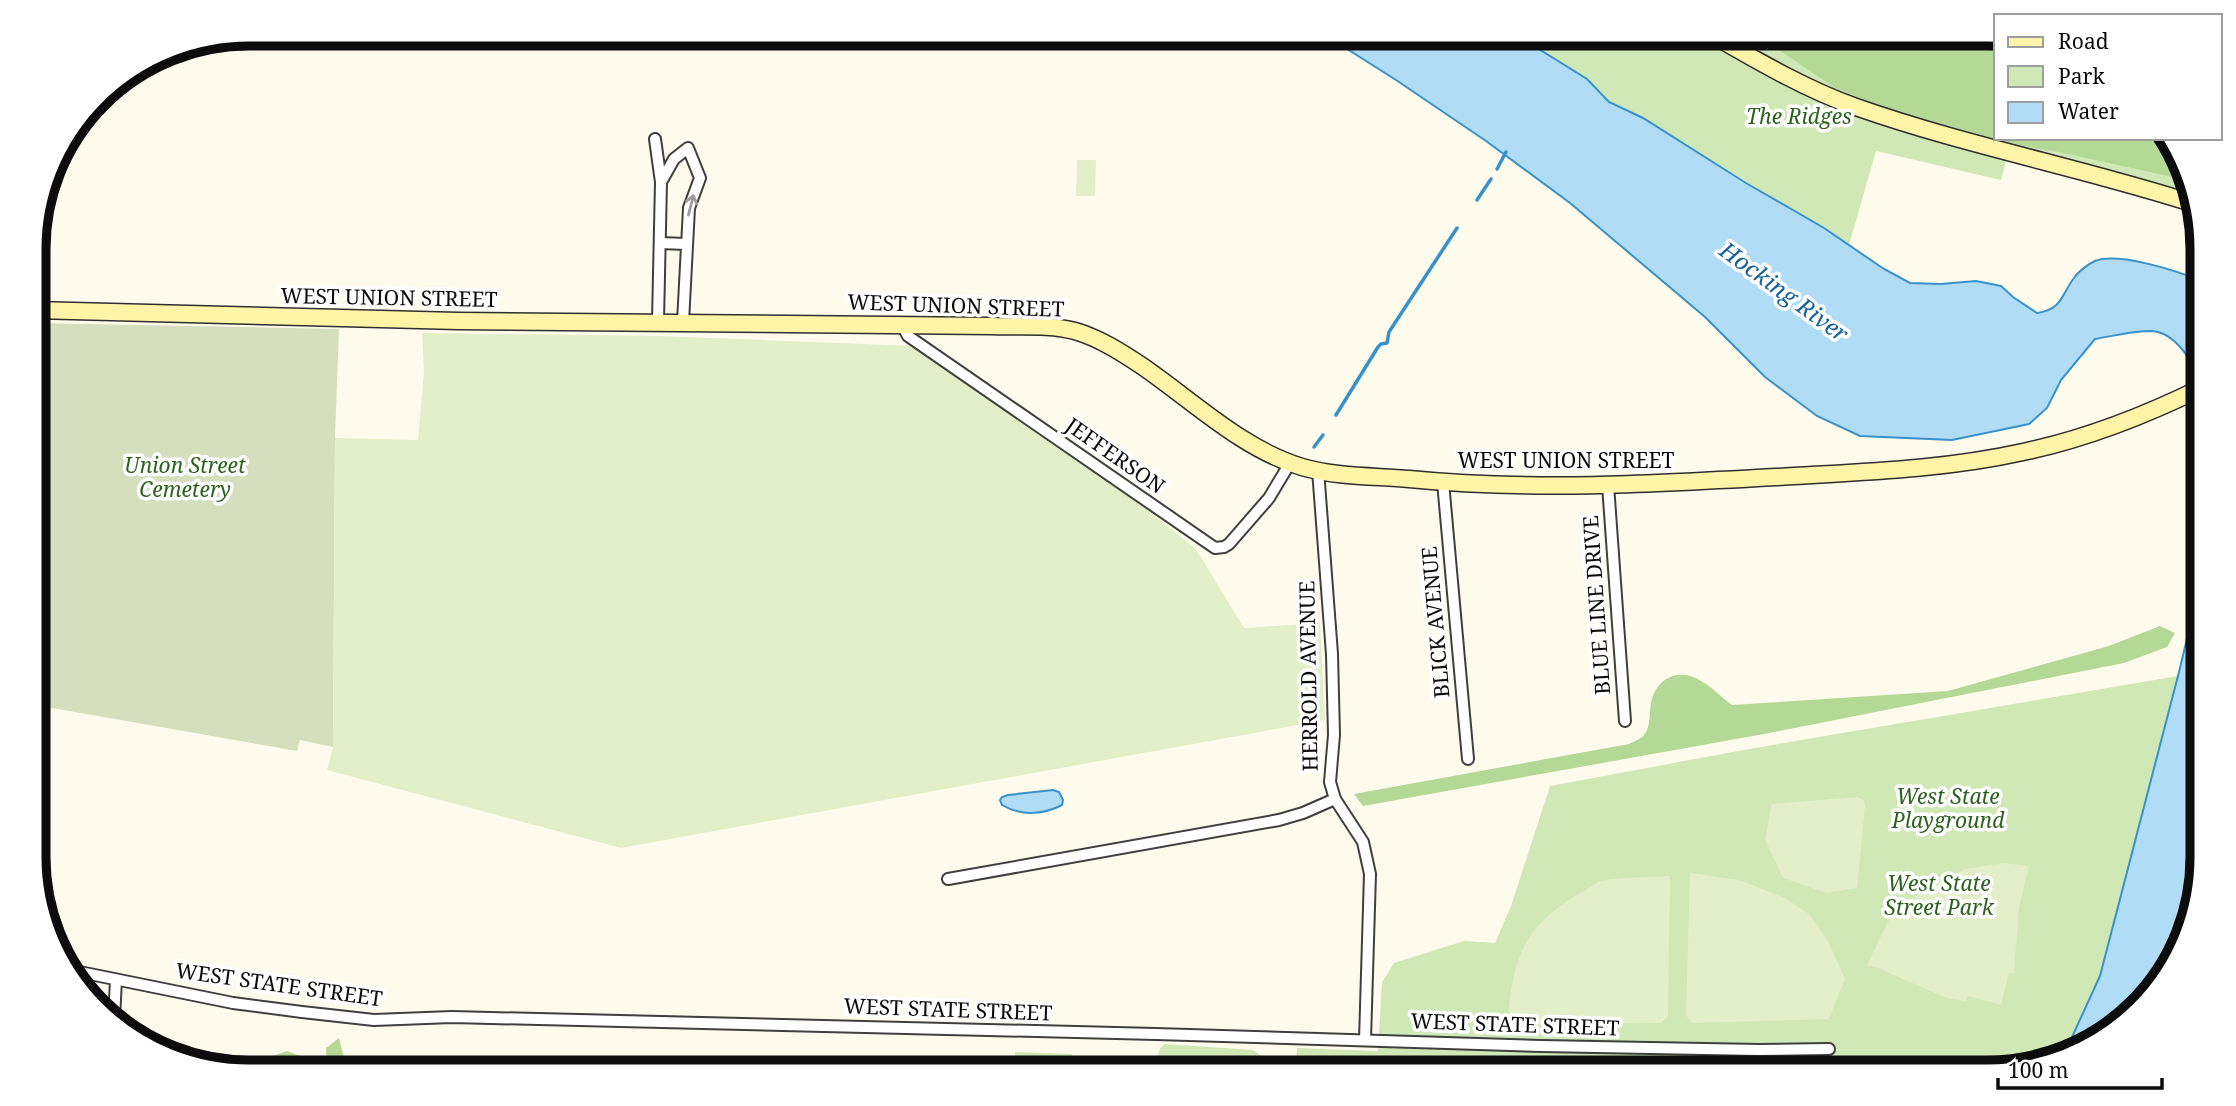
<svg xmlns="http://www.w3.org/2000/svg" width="2236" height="1106" viewBox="0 0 2236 1106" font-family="'Noto Serif',serif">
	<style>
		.green { fill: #d0e8b6 }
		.forest { fill: #b4d896 }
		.cemetery { fill: #d5dfbe }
		.pitch { fill: #e2efc8 }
		.water { fill: #b1dcf5; stroke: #3991cb; stroke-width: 2 }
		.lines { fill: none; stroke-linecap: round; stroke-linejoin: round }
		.stream { stroke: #3991cb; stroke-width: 3.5 }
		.minor-casing { stroke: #3f3f3f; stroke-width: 14 }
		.secondary-casing { stroke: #2e2e2e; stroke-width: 19 }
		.minor { stroke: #fff; stroke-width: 10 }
		.secondary { stroke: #fef4a8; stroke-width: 16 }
		.oneway { stroke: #9e9e9e }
		.labels { text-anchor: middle; stroke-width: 7; stroke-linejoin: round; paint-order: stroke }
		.park-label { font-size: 21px; font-style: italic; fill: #2c621e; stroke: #fff }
		.street-label { font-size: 21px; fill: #0c0c0c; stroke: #fff }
		.water-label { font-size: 23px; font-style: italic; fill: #18629b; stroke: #fff }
		.rim { fill: none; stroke: #0c0c0c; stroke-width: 9 }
	</style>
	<rect width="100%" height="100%" fill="#fffbec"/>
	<!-- green -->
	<g class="green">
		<path d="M1513,33H1987L1996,35V138H2170L2195,204L2008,154L2001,180L1876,151L1849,245L1643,118L1609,102L1587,79Z"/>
		<path d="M2178,676L2100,976L2065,1051L2001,1072H1296L1297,1048L1378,1051L1382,982L1394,963L1464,941L1495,943L1511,906L1550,786L1749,749Z"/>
		<path d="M1165,1044L1253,1050L1273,1064L1277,1072L1142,1073L1154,1069L1160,1048Z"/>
		<path d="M1015,1052L1072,1054L1075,1070L1078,1073H1015Z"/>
	</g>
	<!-- forest -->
	<g class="forest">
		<path d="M1754,33H1987L1996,35V138H2170L2186,180L2059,152L2023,146L1893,111L1835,88Z"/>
		<path d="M2160,626L2175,633L2167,647L2124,663L1764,734L1363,806L1354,794L1629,744C1633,742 1641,739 1644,735C1651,727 1649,713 1651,703C1656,678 1679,667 1701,681C1712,687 1721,697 1732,705L1948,691L2109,646Z"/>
		<path d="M339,1038L348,1073H327L326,1048Z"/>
		<path d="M287,1051L303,1057L308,1073H249L215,1065L255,1062Z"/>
	</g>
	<!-- cemetery -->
	<path class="cemetery" d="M34,323L339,329L335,438L333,747L300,740L297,751L35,705Z"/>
	<!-- pitch -->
	<g class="pitch">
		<path d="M1077,160H1096L1095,196H1076Z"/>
		<path d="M422,333L660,336L914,346L1145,508L1196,549L1244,628L1320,623L1325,720L621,848L327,770L333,747L335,438L418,440L424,371Z"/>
		<path d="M1858,797L1864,801L1865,806L1857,888L1827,893L1783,878L1765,839L1772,804Z"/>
		<path d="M2003,863L2029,866L2019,907L2014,974L2009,973L2001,1005L1968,996L1966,1002L1944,997L1878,968L1867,965L1889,920L1906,902L1965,869Z"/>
		<path d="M1690,873L1739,880L1783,897L1809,914L1828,941L1845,979L1829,1019L1692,1023L1686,1015Z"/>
		<path d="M1670,876L1668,1016L1661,1023L1508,1025C1511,963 1522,927 1577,895C1585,891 1593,884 1601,881C1614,877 1654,877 1670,876Z"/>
	</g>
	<!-- water -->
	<g class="water">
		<path d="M1322,33H1513L1587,79L1609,102L1643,118L1746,183L1824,228L1884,269L1910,283L1941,284L1976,281L2001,286L2013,297L2037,313C2062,310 2061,295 2074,278C2078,272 2088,264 2095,261C2119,252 2178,271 2201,281V385C2195,364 2176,332 2151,331C2133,331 2113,336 2095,339L2061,380L2047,408L2029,424L1952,440L1860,436L1817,416L1765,377L1705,317L1570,203L1486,141L1396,80Z"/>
		<path d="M2202,575L2203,858L2189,917L2165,970L2107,1037L2066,1050L2100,976L2179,672Z"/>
		<path d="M1053,790L1059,792L1063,800L1062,805C1043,815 1020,816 1002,805L1000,800L1002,797L1008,795Z"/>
	</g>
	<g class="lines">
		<!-- stream -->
		<g class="stream">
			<path d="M1497,169L1506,152"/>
			<path d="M1477,200L1491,179"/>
			<path d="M1336,415L1378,347L1381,344L1387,343L1389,332L1457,228"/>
			<path d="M1314,447L1323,435"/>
		</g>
		<defs>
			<g id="minor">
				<path d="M655,139L661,182L658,321"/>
				<path d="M661,182L674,159L688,148L700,178L689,208L683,322"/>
				<path d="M660,243L686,244"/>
				<path d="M902,325L908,336L1215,548L1224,547L1229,544L1269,498L1290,463"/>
				<path d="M1318,470L1332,654L1334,735L1330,782L1335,799L1363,842L1370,874L1365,1040"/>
				<path d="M1443,482L1468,759"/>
				<path d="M1608,485L1625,721"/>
				<path d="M948,879L1279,820L1303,813L1335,799"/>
				<path d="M70,970L233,1003L302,1012L374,1020L452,1017L1156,1034L1541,1046L1759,1050L1829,1049"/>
				<path d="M114,1018L116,980"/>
			</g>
			<g id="secondary">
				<path d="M1709,33C1756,60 1805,89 1856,107C1967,146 2083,168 2195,204"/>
				<path d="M34,310L458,321L992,326C1019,327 1049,324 1075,331C1099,338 1121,352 1142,366C1193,401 1242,449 1302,467C1336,477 1375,476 1409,479C1532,491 1654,484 1777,477C1859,472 1942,470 2023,452C2085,439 2144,416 2201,388"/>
			</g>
		</defs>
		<!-- minor casing -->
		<use href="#minor" class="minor-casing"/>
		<!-- secondary casing -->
		<use href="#secondary" class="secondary-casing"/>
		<!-- minor -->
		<use href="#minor" class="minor"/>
		<!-- secondary -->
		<use href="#secondary" class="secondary"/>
	</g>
	<!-- one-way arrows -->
	<defs><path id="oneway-shaft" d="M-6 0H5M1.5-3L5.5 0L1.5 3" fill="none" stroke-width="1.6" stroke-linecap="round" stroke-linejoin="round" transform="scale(1.75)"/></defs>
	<use class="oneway" href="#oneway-shaft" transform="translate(691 205) rotate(-76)"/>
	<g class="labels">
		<!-- park labels -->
		<g class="park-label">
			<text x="1799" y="124">The Ridges</text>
			<text x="185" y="473">Union Street<tspan x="185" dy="24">Cemetery</tspan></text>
			<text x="1948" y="804">West State<tspan x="1948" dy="24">Playground</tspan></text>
			<text x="1939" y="891">West State<tspan x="1939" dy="24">Street Park</tspan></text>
		</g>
		<!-- street labels -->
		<g class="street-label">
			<text transform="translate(389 298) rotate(1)" y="7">WEST UNION STREET</text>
			<text transform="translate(956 306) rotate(2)" y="7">WEST UNION STREET</text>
			<text transform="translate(1115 456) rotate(35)" y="7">JEFFERSON</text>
			<text x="1566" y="468">WEST UNION STREET</text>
			<text transform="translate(1597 605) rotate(-94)" y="7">BLUE LINE DRIVE</text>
			<text transform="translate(1436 622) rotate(-95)" y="7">BLICK AVENUE</text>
			<text transform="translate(1309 676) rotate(-91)" y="7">HERROLD AVENUE</text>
			<text transform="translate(279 985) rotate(8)" y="7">WEST STATE STREET</text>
			<text transform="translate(948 1010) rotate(2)" y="7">WEST STATE STREET</text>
			<text transform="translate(1515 1025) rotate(2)" y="7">WEST STATE STREET</text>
		</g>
		<!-- water labels -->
		<g class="water-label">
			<text transform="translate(1784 292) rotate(36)" y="8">Hocking River</text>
		</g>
	</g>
	<!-- crop -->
	<path d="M0 0H2236V1106H0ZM249 46H1987A203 203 0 0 1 2190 249V857A203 203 0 0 1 1987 1060H249A203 203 0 0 1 46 857V249A203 203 0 0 1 249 46Z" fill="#fff" fill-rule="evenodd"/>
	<path class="rim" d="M249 46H1987A203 203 0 0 1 2190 249V857A203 203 0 0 1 1987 1060H249A203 203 0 0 1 46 857V249A203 203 0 0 1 249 46Z"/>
	<!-- legend -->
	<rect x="1994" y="14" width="228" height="126" fill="#ffffff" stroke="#9e9e9e" stroke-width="2"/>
	<rect x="2008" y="37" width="35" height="10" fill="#fef4a8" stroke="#9e9e9e" stroke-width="2"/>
	<text x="2058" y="49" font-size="21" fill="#0c0c0c">Road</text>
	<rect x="2008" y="66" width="35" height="21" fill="#d0e8b6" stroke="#9e9e9e" stroke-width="2"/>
	<text x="2058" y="84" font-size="21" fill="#0c0c0c">Park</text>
	<rect x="2008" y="102" width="35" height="21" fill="#b1dcf5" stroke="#9e9e9e" stroke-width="2"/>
	<text x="2058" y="119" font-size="21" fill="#0c0c0c">Water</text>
	<!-- scale -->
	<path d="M1998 1078v10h164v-10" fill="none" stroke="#0c0c0c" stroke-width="3.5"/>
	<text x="2008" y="1078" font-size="21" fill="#0c0c0c" stroke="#ffffff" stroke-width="5" paint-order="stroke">100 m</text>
</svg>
